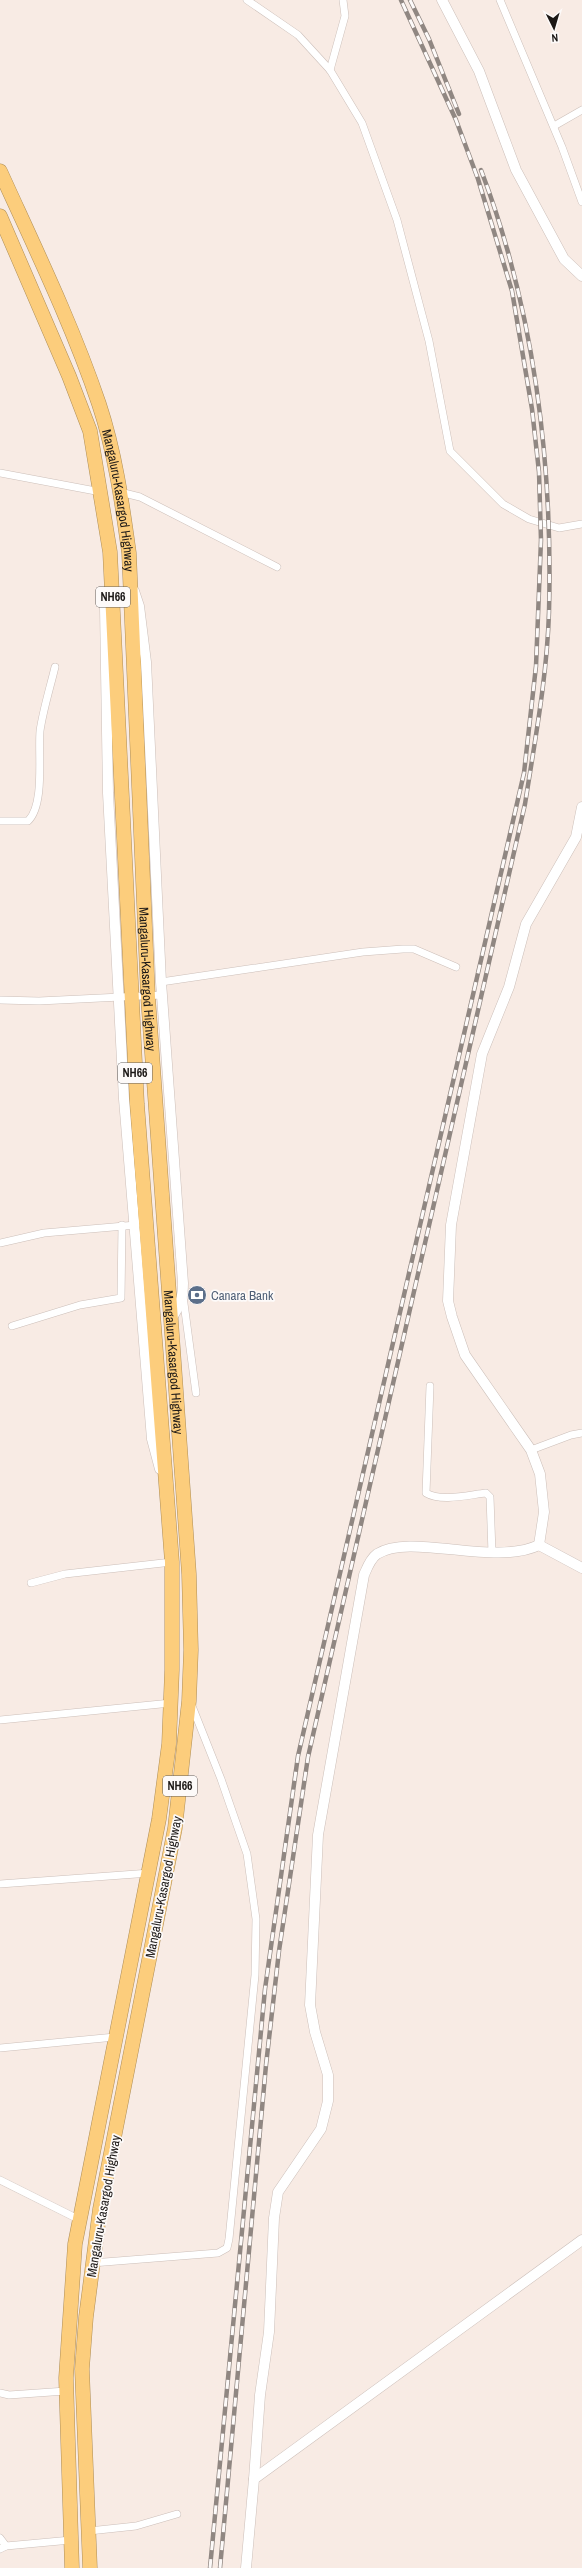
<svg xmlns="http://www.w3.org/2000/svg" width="582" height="2568" viewBox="0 0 582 2568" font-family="'Archivo Narrow',sans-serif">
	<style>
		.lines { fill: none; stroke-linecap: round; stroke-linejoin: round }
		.street-casing { stroke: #ccbfb9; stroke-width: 8 }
		.secondary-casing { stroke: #ccbfb9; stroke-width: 11 }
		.highway-casing { stroke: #ae8e58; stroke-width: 15 }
		.street { stroke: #fff; stroke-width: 7 }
		.secondary { stroke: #fff; stroke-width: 10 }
		.highway { stroke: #fccd7c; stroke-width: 14 }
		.rail-casing { stroke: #908782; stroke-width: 4.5 }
		.rail { stroke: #fdfaf9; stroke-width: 3; stroke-dasharray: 9; stroke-linecap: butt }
		.labels { text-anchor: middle; stroke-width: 3.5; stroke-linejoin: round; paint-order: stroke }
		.shield { fill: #fdfaf9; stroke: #605c5a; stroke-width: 1 }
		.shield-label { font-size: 12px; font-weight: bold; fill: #1c1816 }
		.street-label { font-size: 13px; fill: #1c1816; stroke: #fdfaf9 }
		.service-label { font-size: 13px; fill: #4e5e75; stroke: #fdfaf9; text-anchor: start }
	</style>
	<rect width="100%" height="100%" fill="#f8ebe4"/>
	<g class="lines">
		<defs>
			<g id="street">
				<path d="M247,0L298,35L330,70L362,123L397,220L429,341L450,451L503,504L529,519L559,528L582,524"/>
				<path d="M500,0L562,147L582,202"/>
				<path d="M330,70L345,16L343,0"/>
				<path d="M554,126L582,110"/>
				<path d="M0,473L101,492"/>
				<path d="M120,492L140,497L277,567"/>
				<path d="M0,821H28C45,805 38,754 40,731C43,710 50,688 55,667"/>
				<path d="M161,982L363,952L403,949H414L456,967"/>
				<path d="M0,1000L39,1001L162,995"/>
				<path d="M0,1243L44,1233L136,1225"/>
				<path d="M183,1296L196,1393"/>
				<path d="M12,1326L80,1305L121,1298L122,1225"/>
				<path d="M430,1386L426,1493C441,1502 468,1495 486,1493L490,1497L492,1553"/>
				<path d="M531,1450L571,1435L582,1433"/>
				<path d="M31,1583L65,1574L172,1562"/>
				<path d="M0,1720L171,1703"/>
				<path d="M0,1884L150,1873"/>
				<path d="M0,2048L115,2037"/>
				<path d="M0,2180L78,2219"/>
				<path d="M92,2263L218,2253L227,2248L229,2239L255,1975L256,1919L247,1854L221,1779L192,1706"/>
				<path d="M0,2393L9,2395L66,2391"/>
				<path d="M89,2531L136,2526L177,2514"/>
				<path d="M0,2538L6,2546"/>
				<path d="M0,2549L6,2546L71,2540"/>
			</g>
			<g id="secondary">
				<path d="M442,0L479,71L516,170L564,259L582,276"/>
				<path d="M134,591L139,606L146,662L161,982L183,1283C183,1298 180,1306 171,1319"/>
				<path d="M109,592L105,607L108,793L124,1099L152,1439L160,1469"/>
				<path d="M539,1545L544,1512L540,1474L531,1450L465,1355L452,1317L448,1301L451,1225L482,1054L509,987L526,924L576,837L582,807"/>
				<path d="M539,1545L582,1568"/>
				<path d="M254,2479L260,2395L269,2332L274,2218L278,2192L321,2129L328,2101V2075L315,2032L310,2005L318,1835L364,1575C367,1568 370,1559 377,1554C411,1532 493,1567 539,1545"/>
				<path d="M246,2568L254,2479L582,2240"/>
			</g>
			<g id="highway">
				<path id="s1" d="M0,171C35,248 72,324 99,404C115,452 122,502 129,553L148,997L189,1574L191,1650L189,1701L175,1828L100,2209L86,2317L82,2369L90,2568"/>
				<path d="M0,216L69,376L90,431L110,552L137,1104L172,1562V1670L169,1744L159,1819L75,2244L66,2378L72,2568"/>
			</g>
		</defs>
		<!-- street casing -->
		<use href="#street" class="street-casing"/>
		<!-- secondary casing -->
		<use href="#secondary" class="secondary-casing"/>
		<!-- highway casing -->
		<use href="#highway" class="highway-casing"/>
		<!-- street -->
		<use href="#street" class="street"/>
		<!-- secondary -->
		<use href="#secondary" class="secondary"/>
		<!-- highway -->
		<use href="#highway" class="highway"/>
		<defs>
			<g id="rail">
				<path d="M410,0L429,39L459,114"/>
				<path d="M210,2568L265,1989L298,1756L524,773L536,666L541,540L539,472L532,409L512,291L478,179L456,120L401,0"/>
				<path d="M220,2568L266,2065L279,1951L308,1757L525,804C535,740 547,677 549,612C553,463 534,309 481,170"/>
			</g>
		</defs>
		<!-- rail casing -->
		<use href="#rail" class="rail-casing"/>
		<!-- rail -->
		<use href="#rail" class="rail"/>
	</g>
	<!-- icons -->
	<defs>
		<symbol id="bank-disc" viewBox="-11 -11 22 22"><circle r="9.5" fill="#5c6f8a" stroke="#fdfaf9"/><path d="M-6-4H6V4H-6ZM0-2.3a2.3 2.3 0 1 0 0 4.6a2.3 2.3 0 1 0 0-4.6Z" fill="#fff"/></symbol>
	</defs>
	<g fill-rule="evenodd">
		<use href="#bank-disc" x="186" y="1284" width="22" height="22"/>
	</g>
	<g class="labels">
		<!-- shield labels -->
		<g class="shield">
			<rect x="96" y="587" width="34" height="20" rx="3"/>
			<rect x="118" y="1063" width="34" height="20" rx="3"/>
			<rect x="163" y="1776" width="34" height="20" rx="3"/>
		</g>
		<g class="shield-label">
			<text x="113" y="601">NH66</text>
			<text x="135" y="1077">NH66</text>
			<text x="180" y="1790">NH66</text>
		</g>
		<!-- street labels -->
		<g class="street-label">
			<text dy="5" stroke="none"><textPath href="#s1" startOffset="352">Mangaluru-Kasargod Highway</textPath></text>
			<text dy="5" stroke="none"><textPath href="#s1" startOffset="832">Mangaluru-Kasargod Highway</textPath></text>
			<text dy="5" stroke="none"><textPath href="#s1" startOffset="1216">Mangaluru-Kasargod Highway</textPath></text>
			<text transform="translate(163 1887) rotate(-79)" y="5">Mangaluru-Kasargod Highway</text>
			<text transform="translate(103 2206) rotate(-80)" y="5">Mangaluru-Kasargod Highway</text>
		</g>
		<!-- service labels -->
		<g class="service-label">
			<text x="211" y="1300">Canara Bank</text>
		</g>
	</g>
	<!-- north arrow -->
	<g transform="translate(554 28) rotate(175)" stroke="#fdfaf9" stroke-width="3" paint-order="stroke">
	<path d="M0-3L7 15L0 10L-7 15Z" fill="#1c1816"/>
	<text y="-6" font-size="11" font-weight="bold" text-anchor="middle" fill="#1c1816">N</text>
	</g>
</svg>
